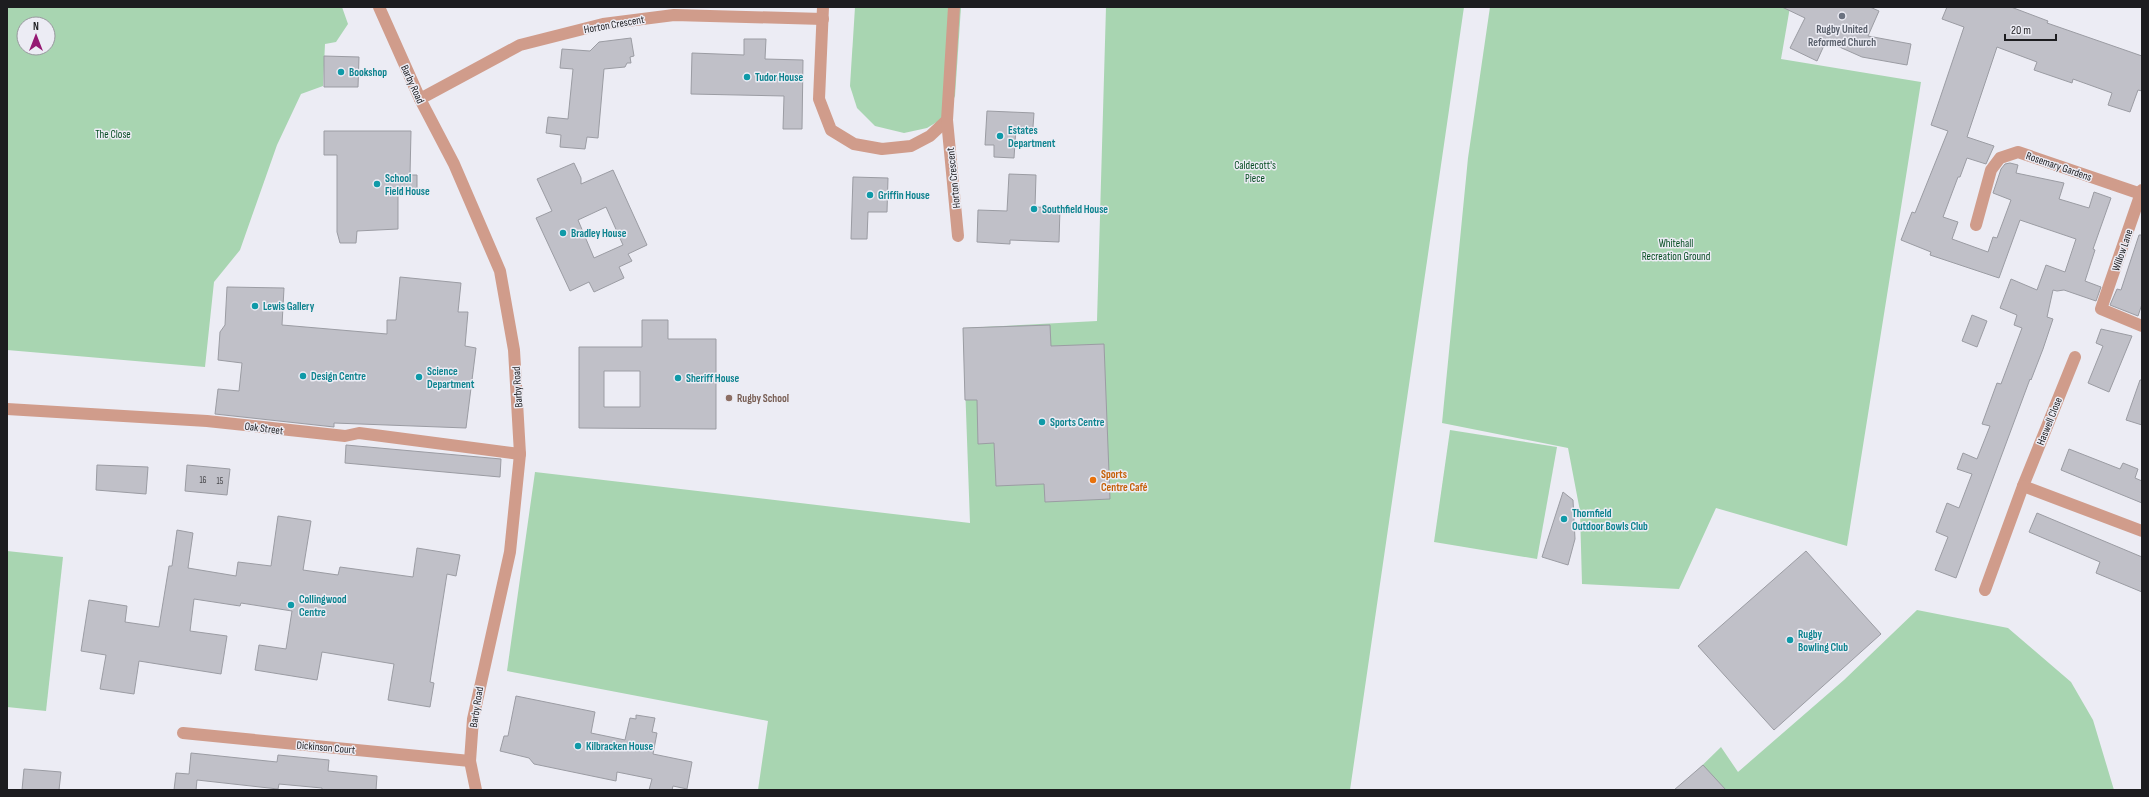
<svg xmlns="http://www.w3.org/2000/svg" width="2149" height="797" viewBox="0 0 2149 797" font-family="'Sofia Sans Condensed',sans-serif">
	<style>
		.green { fill: #a8d5b1; fill-rule: evenodd }
		.building { fill: #c0c0c8; stroke: #9b9ca3; fill-rule: evenodd }
		.lines { fill: none; stroke-linecap: round; stroke-linejoin: round }
		.minor { stroke: #d09c8b; stroke-width: 12 }
		.worship-dot { fill: #6b7280; stroke: #ececf4; stroke-width: 1.5 }
		.culture-dot { fill: #0f9aa8; stroke: #ececf4; stroke-width: 1.5 }
		.education-dot { fill: #8d6e63; stroke: #ececf4; stroke-width: 1.5 }
		.food-dot { fill: #e8710a; stroke: #ececf4; stroke-width: 1.5 }
		.labels { text-anchor: middle; stroke-width: 3; stroke-linejoin: round; paint-order: stroke }
		.number-label { font-size: 9px; fill: #46464a }
		.street-label { font-size: 11px; fill: #1d1d20; stroke: #ececf4 }
		.worship-label { font-size: 11px; font-weight: bold; fill: #5b616d; stroke: #ececf4 }
		.culture-label { font-size: 11px; font-weight: bold; fill: #0d838f; stroke: #ececf4; text-anchor: start }
		.park-label { font-size: 11px; fill: #074d23; stroke: #ececf4 }
		.education-label { font-size: 11px; font-weight: bold; fill: #785e54; stroke: #ececf4; text-anchor: start }
		.food-label { font-size: 11px; font-weight: bold; fill: #c56008; stroke: #ececf4; text-anchor: start }
	</style>
	<rect width="100%" height="100%" fill="#ececf4"/>
	<!-- green -->
	<g class="green">
		<path d="M7,7H342L348,24L336,42L325,44L323,86L301,94L277,145L240,250L214,282L205,367L7,350ZM24,24H48V48H24Z"/>
		<path d="M855,7H961L955,96L945,117L927,128L904,133L875,126L857,108L850,86Z"/>
		<path d="M1106,7H1464L1350,790H758L768,721L507,671L535,472L970,523L963,328L1097,321Z"/>
		<path d="M1490,7H1790L1781,59L1921,82L1847,546L1716,508L1679,589L1582,584L1580,511L1568,448L1442,423L1468,158Z"/>
		<path d="M1450,430L1557,447L1537,559L1434,542Z"/>
		<path d="M7,551L63,557L46,711L7,707Z"/>
		<path d="M1917,610L2008,628L2071,682L2093,720L2114,790H1677L1721,747L1738,772L1844,680Z"/>
	</g>
	<!-- building -->
	<g class="building">
		<path d="M1782,7H1870L1879,11L1868,36L1911,44L1907,65L1862,57L1826,41L1817,61L1790,48L1805,18Z"/>
		<path d="M1947,7H2011L2048,21L2047,23L2142,56V91L2138,90L2130,112L2108,105L2112,93L2073,79L2072,83L2034,70L2037,62L1997,47L1967,137L1994,146L1986,164L1967,158L1960,177H1958L1943,217L1958,222L1952,239L1988,252L1993,237L1997,238L2011,200L1993,193L2001,169L2005,164L2010,163L2018,165L2016,173L2064,183L2059,199L2089,208L2094,192L2111,198L2093,249L2095,250L2085,281L2101,287L2096,301L2064,290L2057,291L2053,290L2047,317L2053,319L2043,349L2031,380L2030,379L1956,578L1935,570L1948,537L1936,532L1947,503L1959,508L1972,474L1957,469L1963,453L1977,459L1990,426L1982,424L1997,383L2001,384L2022,328L2014,325L2017,315L2000,308L2011,279L2037,290L2046,265L2065,272L2076,239L2020,220L1999,278L1930,255L1931,252L1901,240L1912,212L1915,213L1948,131L1931,125L1964,27L1942,19Z"/>
		<path d="M631,38L634,56L630,57L631,63H627L625,67L604,69L598,138L587,137L585,149L560,147L561,135L546,133L548,117L568,119L573,69L560,68L562,49L590,51L599,42Z"/>
		<path d="M744,39H766L765,59L803,60L802,129H783L784,96L691,94L692,53L744,55Z"/>
		<path d="M324,56L359,57L358,87H324Z"/>
		<path d="M987,111L1034,113L1033,127H1016L1014,158L994,157V145H985Z"/>
		<path d="M324,131H411L410,175H417V193L398,194V229L357,231L356,243H340L337,232V155H324Z"/>
		<path d="M574,163L581,178V184L613,170L647,245L628,254L632,261L619,267L624,278L594,292L589,282L570,291L536,218L552,211L537,179ZM606,207L623,245L594,258L578,220Z"/>
		<path d="M1009,174L1036,175L1035,207L1060,208L1059,242L1010,240V244L977,242L978,210L1007,211Z"/>
		<path d="M853,177L888,178L887,212H868L867,239H851Z"/>
		<path d="M2139,235H2142V304L2138,316L2110,305L2117,289L2121,290Z"/>
		<path d="M400,277L461,283L458,312H468L465,346L476,348L466,428L334,423V427L215,414L218,389L239,391L242,363L218,360L220,332L225,325L227,287L284,288L282,325L387,334V320H396Z"/>
		<path d="M1972,315L1987,321L1977,347L1962,341Z"/>
		<path d="M642,320H668V339H716V429L579,428V347H642ZM604,371H640V407H604Z"/>
		<path d="M1050,325L1051,346L1104,344L1110,499L1045,502L1044,484L996,486L994,443L978,444L977,400H965L963,328Z"/>
		<path d="M2101,329L2132,336L2109,392L2088,383L2103,346L2096,343Z"/>
		<path d="M2140,380H2142V425L2126,420Z"/>
		<path d="M346,445L501,459L500,477L345,463Z"/>
		<path d="M2069,449L2120,469L2123,463L2138,469L2135,478L2142,481V503L2061,470Z"/>
		<path d="M97,465L148,467L146,494L96,490Z"/>
		<path d="M187,465L230,469L227,495L185,491Z"/>
		<path d="M1563,492L1573,500L1575,539L1568,565L1542,557Z"/>
		<path d="M2037,513L2142,557V592L2096,573L2100,562L2029,532Z"/>
		<path d="M278,516L311,521L303,570L338,575L340,567L413,577L417,548L460,555L456,576L447,574L430,682L434,683L430,707L388,700L394,664L322,652L317,680L255,670L259,645L286,649L292,611L241,603L240,606L194,599L190,631L227,636L221,674L139,661L134,694L100,689L106,655L81,651L89,600L127,606L125,622L159,627L169,566H172L177,530L193,533L188,568L236,576L238,562L271,566Z"/>
		<path d="M1806,551L1881,634L1774,730L1698,646Z"/>
		<path d="M516,696L595,712L591,733L625,740L630,718L636,719V715L655,718L652,732L657,733L653,754L692,762L687,789L673,786L672,790H649L652,779L617,772L616,781L534,764L529,758L500,751L504,736H508Z"/>
		<path d="M191,753L277,762L278,755L329,760L328,771L377,776L376,790H322V788L279,784L278,789L197,780L196,790H174L176,773L189,774Z"/>
		<path d="M1703,765L1726,790H1674Z"/>
		<path d="M24,769L61,772L59,790H22Z"/>
	</g>
	<g class="lines">
		<!-- minor -->
		<g class="minor">
			<path d="M379,7L420,99L454,164L500,271L514,350L520,454L510,552L473,719L470,761L476,790"/>
			<path d="M823,7L819,99L831,130L854,144L882,149L911,146L930,136L947,120L954,7"/>
			<path d="M420,99L520,45L603,24L674,15L823,19"/>
			<path d="M947,120L958,236"/>
			<path d="M2142,190L2101,309L2142,326"/>
			<path d="M1976,225L1991,170L2000,158L2018,152L2141,194"/>
			<path d="M2075,357L2023,486L2142,531"/>
			<path d="M7,409L207,421L345,436L359,433L520,454"/>
			<path d="M1985,590L2023,486"/>
			<path d="M183,733L470,761"/>
		</g>
	</g>
	<!-- markers -->
	<circle class="worship-dot" cx="1842" cy="16" r="4"/>
	<g class="culture-dot">
		<circle cx="341" cy="72" r="4"/>
		<circle cx="747" cy="77" r="4"/>
		<circle cx="1000" cy="136" r="4"/>
		<circle cx="377" cy="184" r="4"/>
		<circle cx="870" cy="195" r="4"/>
		<circle cx="1034" cy="209" r="4"/>
		<circle cx="563" cy="233" r="4"/>
		<circle cx="255" cy="306" r="4"/>
		<circle cx="303" cy="376" r="4"/>
		<circle cx="419" cy="377" r="4"/>
		<circle cx="678" cy="378" r="4"/>
		<circle cx="1042" cy="422" r="4"/>
		<circle cx="1564" cy="519" r="4"/>
		<circle cx="291" cy="605" r="4"/>
		<circle cx="1790" cy="640" r="4"/>
		<circle cx="578" cy="746" r="4"/>
	</g>
	<circle class="education-dot" cx="729" cy="398" r="4"/>
	<circle class="food-dot" cx="1093" cy="480" r="4"/>
	<g class="labels">
		<!-- number labels -->
		<g class="number-label">
			<text x="203" y="483">16</text>
			<text x="220" y="484">15</text>
		</g>
		<!-- street labels -->
		<g class="street-label">
			<text transform="translate(614 24) rotate(-10)" y="4">Horton Crescent</text>
			<text transform="translate(413 84) rotate(65)" y="4">Barby Road</text>
			<text transform="translate(2059 166) rotate(19)" y="4">Rosemary Gardens</text>
			<text transform="translate(953 178) rotate(-96)" y="4">Horton Crescent</text>
			<text transform="translate(2122 250) rotate(-71)" y="4">Willow Lane</text>
			<text transform="translate(517 387) rotate(-94)" y="4">Barby Road</text>
			<text transform="translate(2049 421) rotate(-68)" y="4">Haswell Close</text>
			<text transform="translate(264 428) rotate(7)" y="4">Oak Street</text>
			<text transform="translate(476 707) rotate(-81)" y="4">Barby Road</text>
			<text transform="translate(326 747) rotate(5)" y="4">Dickinson Court</text>
		</g>
		<!-- worship labels -->
		<g class="worship-label">
			<text x="1842" y="33">Rugby United<tspan x="1842" dy="13">Reformed Church</tspan></text>
		</g>
		<!-- culture labels -->
		<g class="culture-label">
			<text x="349" y="76">Bookshop</text>
			<text x="755" y="81">Tudor House</text>
			<text x="1008" y="134">Estates<tspan x="1008" dy="13">Department</tspan></text>
			<text x="385" y="182">School<tspan x="385" dy="13">Field House</tspan></text>
			<text x="878" y="199">Griffin House</text>
			<text x="1042" y="213">Southfield House</text>
			<text x="571" y="237">Bradley House</text>
			<text x="263" y="310">Lewis Gallery</text>
			<text x="427" y="375">Science<tspan x="427" dy="13">Department</tspan></text>
			<text x="311" y="380">Design Centre</text>
			<text x="686" y="382">Sheriff House</text>
			<text x="1050" y="426">Sports Centre</text>
			<text x="1572" y="517">Thornfield<tspan x="1572" dy="13">Outdoor Bowls Club</tspan></text>
			<text x="299" y="603">Collingwood<tspan x="299" dy="13">Centre</tspan></text>
			<text x="1798" y="638">Rugby<tspan x="1798" dy="13">Bowling Club</tspan></text>
			<text x="586" y="750">Kilbracken House</text>
		</g>
		<!-- park labels -->
		<g class="park-label">
			<text x="113" y="138">The Close</text>
			<text x="1255" y="169">Caldecott's<tspan x="1255" dy="13">Piece</tspan></text>
			<text x="1676" y="247">Whitehall<tspan x="1676" dy="13">Recreation Ground</tspan></text>
		</g>
		<!-- education labels -->
		<g class="education-label">
			<text x="737" y="402">Rugby School</text>
		</g>
		<!-- food labels -->
		<g class="food-label">
			<text x="1101" y="478">Sports<tspan x="1101" dy="13">Centre Café</tspan></text>
		</g>
	</g>
	<!-- border -->
	<rect width="2149" height="797" fill="none" stroke="#1d1d20" stroke-width="16"/>
	<!-- north arrow -->
	<g transform="translate(36 36)"><circle r="19" fill="#ececf4" stroke="#99999f"/>
	<path d="M0-3L7 15L0 10L-7 15Z" fill="#951973"/>
	<text y="-6" font-size="11" font-weight="bold" text-anchor="middle" fill="#1d1d20">N</text>
	</g>
	<!-- scale -->
	<path d="M2005 34v6h51v-6" fill="none" stroke="#1d1d20" stroke-width="2"/>
	<text x="2011" y="34" font-size="12" fill="#1d1d20" stroke="#ececf4" stroke-width="3" paint-order="stroke">20 m</text>
</svg>
